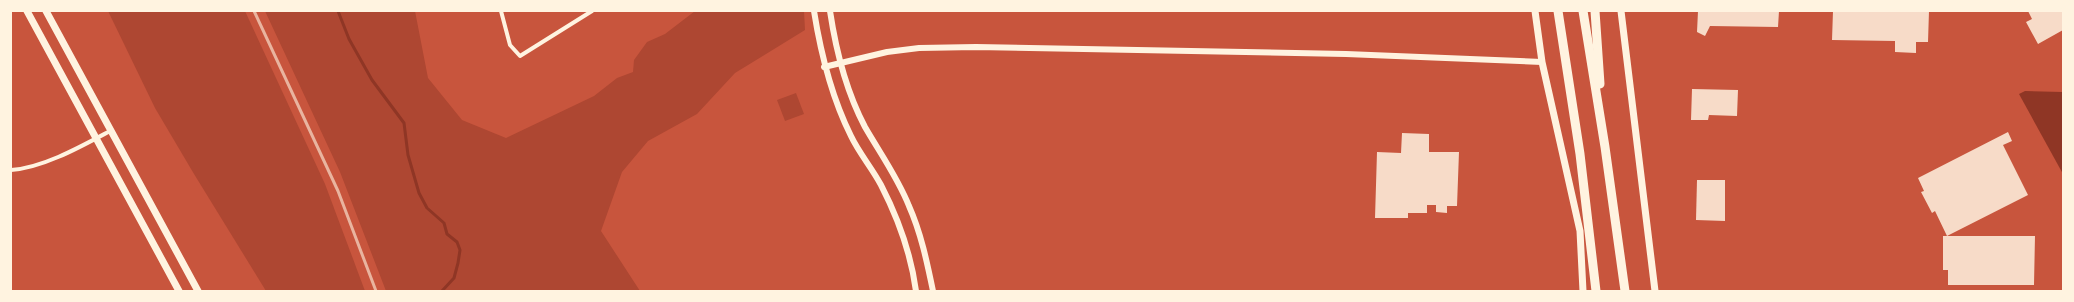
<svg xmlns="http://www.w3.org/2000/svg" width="2074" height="302" viewBox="0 0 2074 302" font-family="'Nunito Sans',sans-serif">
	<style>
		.green { fill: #ae4732 }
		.water { fill: #8f3625 }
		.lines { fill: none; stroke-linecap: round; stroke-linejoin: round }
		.stream { stroke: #8f3625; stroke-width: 3 }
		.building { fill: #f7dbc8 }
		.minor { stroke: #fff3e0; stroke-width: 4 }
		.tertiary { stroke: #fff3e0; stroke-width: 6 }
		.secondary { stroke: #fff3e0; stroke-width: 7 }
		.motorway { stroke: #fff3e0; stroke-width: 9 }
		.rail { stroke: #e9b49f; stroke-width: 3 }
	</style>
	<rect width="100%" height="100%" fill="#c8553d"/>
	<!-- green -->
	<g class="green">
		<path d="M108,11H245L325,184L365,291H266L194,174L155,108Z"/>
		<path d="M265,11H415L428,78L462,120L506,138L594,96L617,78L633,72L634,60L647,42L665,34L695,11H804L805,30L735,73L697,114L648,141L622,172L601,231L640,291H386L340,172Z"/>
		<path d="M796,93L804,114L785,121L777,100Z"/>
	</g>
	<!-- water -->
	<path class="water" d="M2025,91L2063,92V174L2019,94Z"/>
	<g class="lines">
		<!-- stream -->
		<path class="stream" d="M338,11L349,39L372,80L404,123L408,155L419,193L427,208L444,223L447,234L457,242L460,250L458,263L454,278L442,291"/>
	</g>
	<!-- building -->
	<g class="building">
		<path d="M1698,11H1779L1778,27L1710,26L1705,36L1697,32Z"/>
		<path d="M1833,11H1929L1928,42H1916V53L1895,52V41L1832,40Z"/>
		<path d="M2028,11H2063V30L2038,44L2026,22L2032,19Z"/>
		<path d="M1692,89L1738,90L1737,116L1709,115L1708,120H1691Z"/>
		<path d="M2008,132L2012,141L2003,145L2028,195L1947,236L1935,211L1932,213L1921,192L1924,191L1918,178Z"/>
		<path d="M1402,133L1429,134V152H1459L1457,206H1447V213L1436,212V205H1427V213H1408V218H1375L1377,152L1401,153Z"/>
		<path d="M1697,180H1725V221L1696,220Z"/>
		<path d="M1943,236H2035L2034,285H1948V270H1943Z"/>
	</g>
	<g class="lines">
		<!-- minor -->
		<g class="minor">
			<path d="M501,11L510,45L520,56L592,11"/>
			<path d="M11,170C43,168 82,146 110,131"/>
		</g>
		<!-- tertiary -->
		<g class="tertiary">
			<path d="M814,11C821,55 831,96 851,136C859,153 872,168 881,185C898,218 911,254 916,291"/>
			<path d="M830,11C836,51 846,91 865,127C880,153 898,178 909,206C921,233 927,262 933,291"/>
			<path d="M824,67L887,52L919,48L976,47L1346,54L1542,62"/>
		</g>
		<!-- secondary -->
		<g class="secondary">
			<path d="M27,11L179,291"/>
			<path d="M46,11L198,291"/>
			<path d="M1535,11L1542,62L1580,231L1583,291"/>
			<path d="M1621,11L1655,291"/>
		</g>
		<!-- motorway -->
		<g class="motorway">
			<path d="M1558,11L1580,154L1596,291"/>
			<path d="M1583,11L1605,147L1625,291"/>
			<path d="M1595,11L1600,84"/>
		</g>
		<!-- rail -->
		<path class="rail" d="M254,11L338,191L376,291"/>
	</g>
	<!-- border -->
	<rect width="2074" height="302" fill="none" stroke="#fff3e0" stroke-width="24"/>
</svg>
